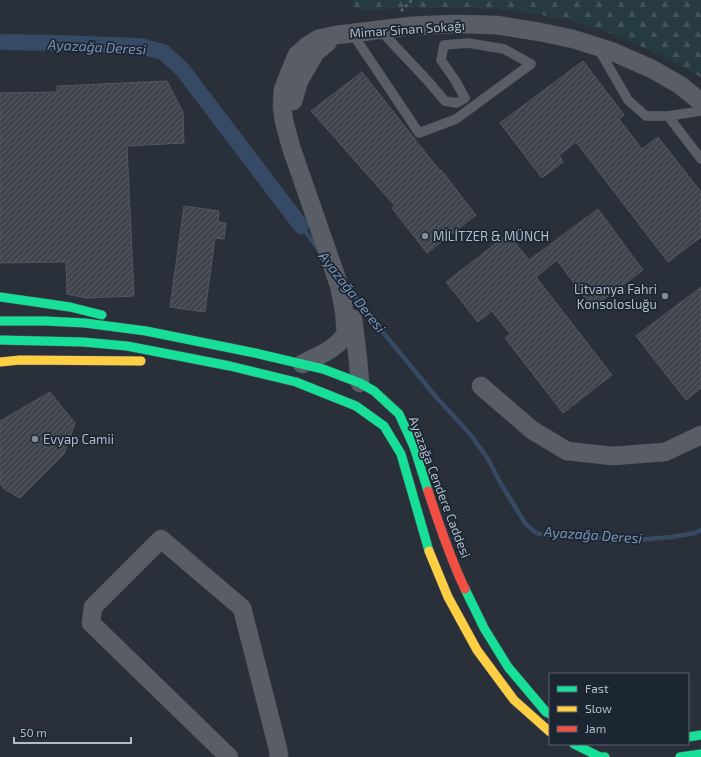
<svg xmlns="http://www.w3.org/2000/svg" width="701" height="757" viewBox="0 0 701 757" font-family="'Exo 2',sans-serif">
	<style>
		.forest { fill: url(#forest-firs) }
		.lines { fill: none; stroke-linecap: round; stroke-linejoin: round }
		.stream { stroke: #364a65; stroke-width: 4.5 }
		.canal { stroke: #364a65; stroke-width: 16 }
		.building { fill: url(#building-hatch); stroke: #515760 }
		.lane-casing { stroke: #474c53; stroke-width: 10 }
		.street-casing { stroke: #474c53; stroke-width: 19 }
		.fast-casing { stroke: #474c55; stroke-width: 10 }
		.slow-casing { stroke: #474c55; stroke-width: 10 }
		.jam-casing { stroke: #474c55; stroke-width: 10 }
		.path { stroke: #5d6369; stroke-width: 2.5; stroke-dasharray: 3 3; stroke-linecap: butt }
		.lane { stroke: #595e66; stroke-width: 9 }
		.street { stroke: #595e66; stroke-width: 18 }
		.fast { stroke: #16e098; stroke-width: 9 }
		.slow { stroke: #ffcf43; stroke-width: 9 }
		.jam { stroke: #f24e42; stroke-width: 9 }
		.poi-dot { fill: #838b97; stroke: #1c2633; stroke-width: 1.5 }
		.labels { text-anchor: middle; stroke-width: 3.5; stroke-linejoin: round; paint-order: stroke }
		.street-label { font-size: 13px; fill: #b3bcca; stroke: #1c2633 }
		.poi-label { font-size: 13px; fill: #b3bcca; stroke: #1c2633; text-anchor: start }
		.water-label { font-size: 14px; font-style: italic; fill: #7993b2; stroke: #1c2633 }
	</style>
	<defs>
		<pattern id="forest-firs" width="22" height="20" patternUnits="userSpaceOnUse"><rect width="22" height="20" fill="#263b3f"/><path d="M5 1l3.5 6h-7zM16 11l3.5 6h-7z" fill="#435559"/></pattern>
		<pattern id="building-hatch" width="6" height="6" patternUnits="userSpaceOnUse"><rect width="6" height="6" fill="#40454d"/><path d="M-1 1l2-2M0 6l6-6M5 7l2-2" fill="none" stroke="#595e65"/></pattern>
	</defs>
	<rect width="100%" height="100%" fill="#293039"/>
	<!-- forest -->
	<path class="forest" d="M354,0H701V77L660,55L618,36L577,22L542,15L498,9L455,7L411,8L370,10L356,9L352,5Z"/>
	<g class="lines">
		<!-- stream -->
		<g class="stream">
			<path d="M301,226L319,250"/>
			<path d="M346,284L373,320L436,397L470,434L488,459L501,484L525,523L531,529L537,533L544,535L638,540L671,537L695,533L701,530"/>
		</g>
		<!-- canal -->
		<path class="canal" d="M0,42L58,43L140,46L163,52L182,69L301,226"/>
	</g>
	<!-- building -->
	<g class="building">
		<path d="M583,61L624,115L619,119L642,149L658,137L701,192V237L668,262L576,142L559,155L563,162L542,178L500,123Z"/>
		<path d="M362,72L440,171L441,170L476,215L427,253L392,208L395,206L311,111Z"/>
		<path d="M167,81L183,112L184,143L127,146L134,296L86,298L67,294L66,262L0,263V93L57,92V86Z"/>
		<path d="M184,206L219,211L218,222L226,223L224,239L215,238L205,312L170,307Z"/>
		<path d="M598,209L643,270L592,308L557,260L536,277L612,375L563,413L505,338L510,334L492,311L478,322L446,282L508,234L529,260Z"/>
		<path d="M701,287V388L686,400L636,336Z"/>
		<path d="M50,392L75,423L64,454L20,498L4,489L0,483V421Z"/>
	</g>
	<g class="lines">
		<defs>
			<g id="lane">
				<path d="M352,33L419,133L456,119L531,64L504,49L468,43L444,45L441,60L455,80L465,98L457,103L445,101L427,80L380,30"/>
				<path d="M598,48L628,100L646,116H668L701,111"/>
				<path d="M668,116L701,159"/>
			</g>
			<g id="street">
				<path d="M293,101L299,81L315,53L328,42"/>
				<path d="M353,319L358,360L360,383"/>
				<path d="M302,364C319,355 334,351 346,334L344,310L339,285L291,147L284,121L282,107L283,90L287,79L297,55L307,46L318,39L336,35L411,26L452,24L496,25L540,32L573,39L611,51L652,69L680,85L701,102"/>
				<path d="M481,386L532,430L567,451L613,456L665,452L701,435"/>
				<path d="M229,757L91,623L93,607L161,539L242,608L278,749L279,757"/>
			</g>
			<g id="fast">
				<path d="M0,297L70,307L102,315"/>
				<path d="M0,321H46L85,323L146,331L255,353L323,369L360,383L374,391L399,414L414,447L428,491"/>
				<path d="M0,340L83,342L127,346L230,366L296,382L356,406L384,426L401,454L429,551"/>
				<path d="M465,589L484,628L508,667L546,712L550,714"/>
				<path d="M688,737L701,735"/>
				<path d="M574,744L600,757H605"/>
				<path d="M680,757L701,754"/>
			</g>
			<g id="slow">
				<path d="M0,362L20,360L141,361"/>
				<path d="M429,551L448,597L477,650L514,700L550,732"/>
			</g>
			<path id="jam" d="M428,491C439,524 450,558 465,589"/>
		</defs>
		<!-- lane casing -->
		<use href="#lane" class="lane-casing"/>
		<!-- street casing -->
		<use href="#street" class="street-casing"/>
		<!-- fast casing -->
		<use href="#fast" class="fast-casing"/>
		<!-- slow casing -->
		<use href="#slow" class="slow-casing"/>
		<!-- jam casing -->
		<use href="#jam" class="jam-casing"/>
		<!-- path -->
		<path class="path" d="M401,11L412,0"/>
		<!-- lane -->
		<use href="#lane" class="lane"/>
		<!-- street -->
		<use href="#street" class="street"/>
		<!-- fast -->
		<use href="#fast" class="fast"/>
		<!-- slow -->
		<use href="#slow" class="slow"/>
		<!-- jam -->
		<use href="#jam" class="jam"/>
	</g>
	<!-- markers -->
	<g class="poi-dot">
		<circle cx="425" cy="236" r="4"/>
		<circle cx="665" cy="296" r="4"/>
		<circle cx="35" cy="439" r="4"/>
	</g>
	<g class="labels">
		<!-- street labels -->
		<g class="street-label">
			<text transform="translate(407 29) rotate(-4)" y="5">Mimar Sinan Sokağı</text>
			<text transform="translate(440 487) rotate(69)" y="5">Ayazağa Cendere Caddesi</text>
		</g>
		<!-- poi labels -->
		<g class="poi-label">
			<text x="433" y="241">MİLİTZER &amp; MÜNCH</text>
			<text x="657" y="294" text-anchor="end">Litvanya Fahri<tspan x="657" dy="15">Konsolosluğu</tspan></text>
			<text x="43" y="444">Evyap Camii</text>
		</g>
		<!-- water labels -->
		<g class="water-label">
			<text transform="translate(97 47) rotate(3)" y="5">Ayazağa Deresi</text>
			<text transform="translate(352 292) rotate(52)" y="5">Ayazağa Deresi</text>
			<text transform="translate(593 535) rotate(4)" y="5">Ayazağa Deresi</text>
		</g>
	</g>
	<!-- legend -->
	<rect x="549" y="673" width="140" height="72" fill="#1c2633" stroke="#58626f"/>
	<rect x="557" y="686" width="20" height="6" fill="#16e098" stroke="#58626f"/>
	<text x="585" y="693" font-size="12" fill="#b3bcca">Fast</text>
	<rect x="557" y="706" width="20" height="6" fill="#ffcf43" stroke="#58626f"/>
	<text x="585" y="713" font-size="12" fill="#b3bcca">Slow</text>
	<rect x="557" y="726" width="20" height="6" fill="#f24e42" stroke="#58626f"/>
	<text x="585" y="733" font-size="12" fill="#b3bcca">Jam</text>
	<!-- scale -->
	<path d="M14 737v6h117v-6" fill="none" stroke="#b3bcca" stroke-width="2"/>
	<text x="20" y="737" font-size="12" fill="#b3bcca" stroke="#1c2633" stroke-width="3" paint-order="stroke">50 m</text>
</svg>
